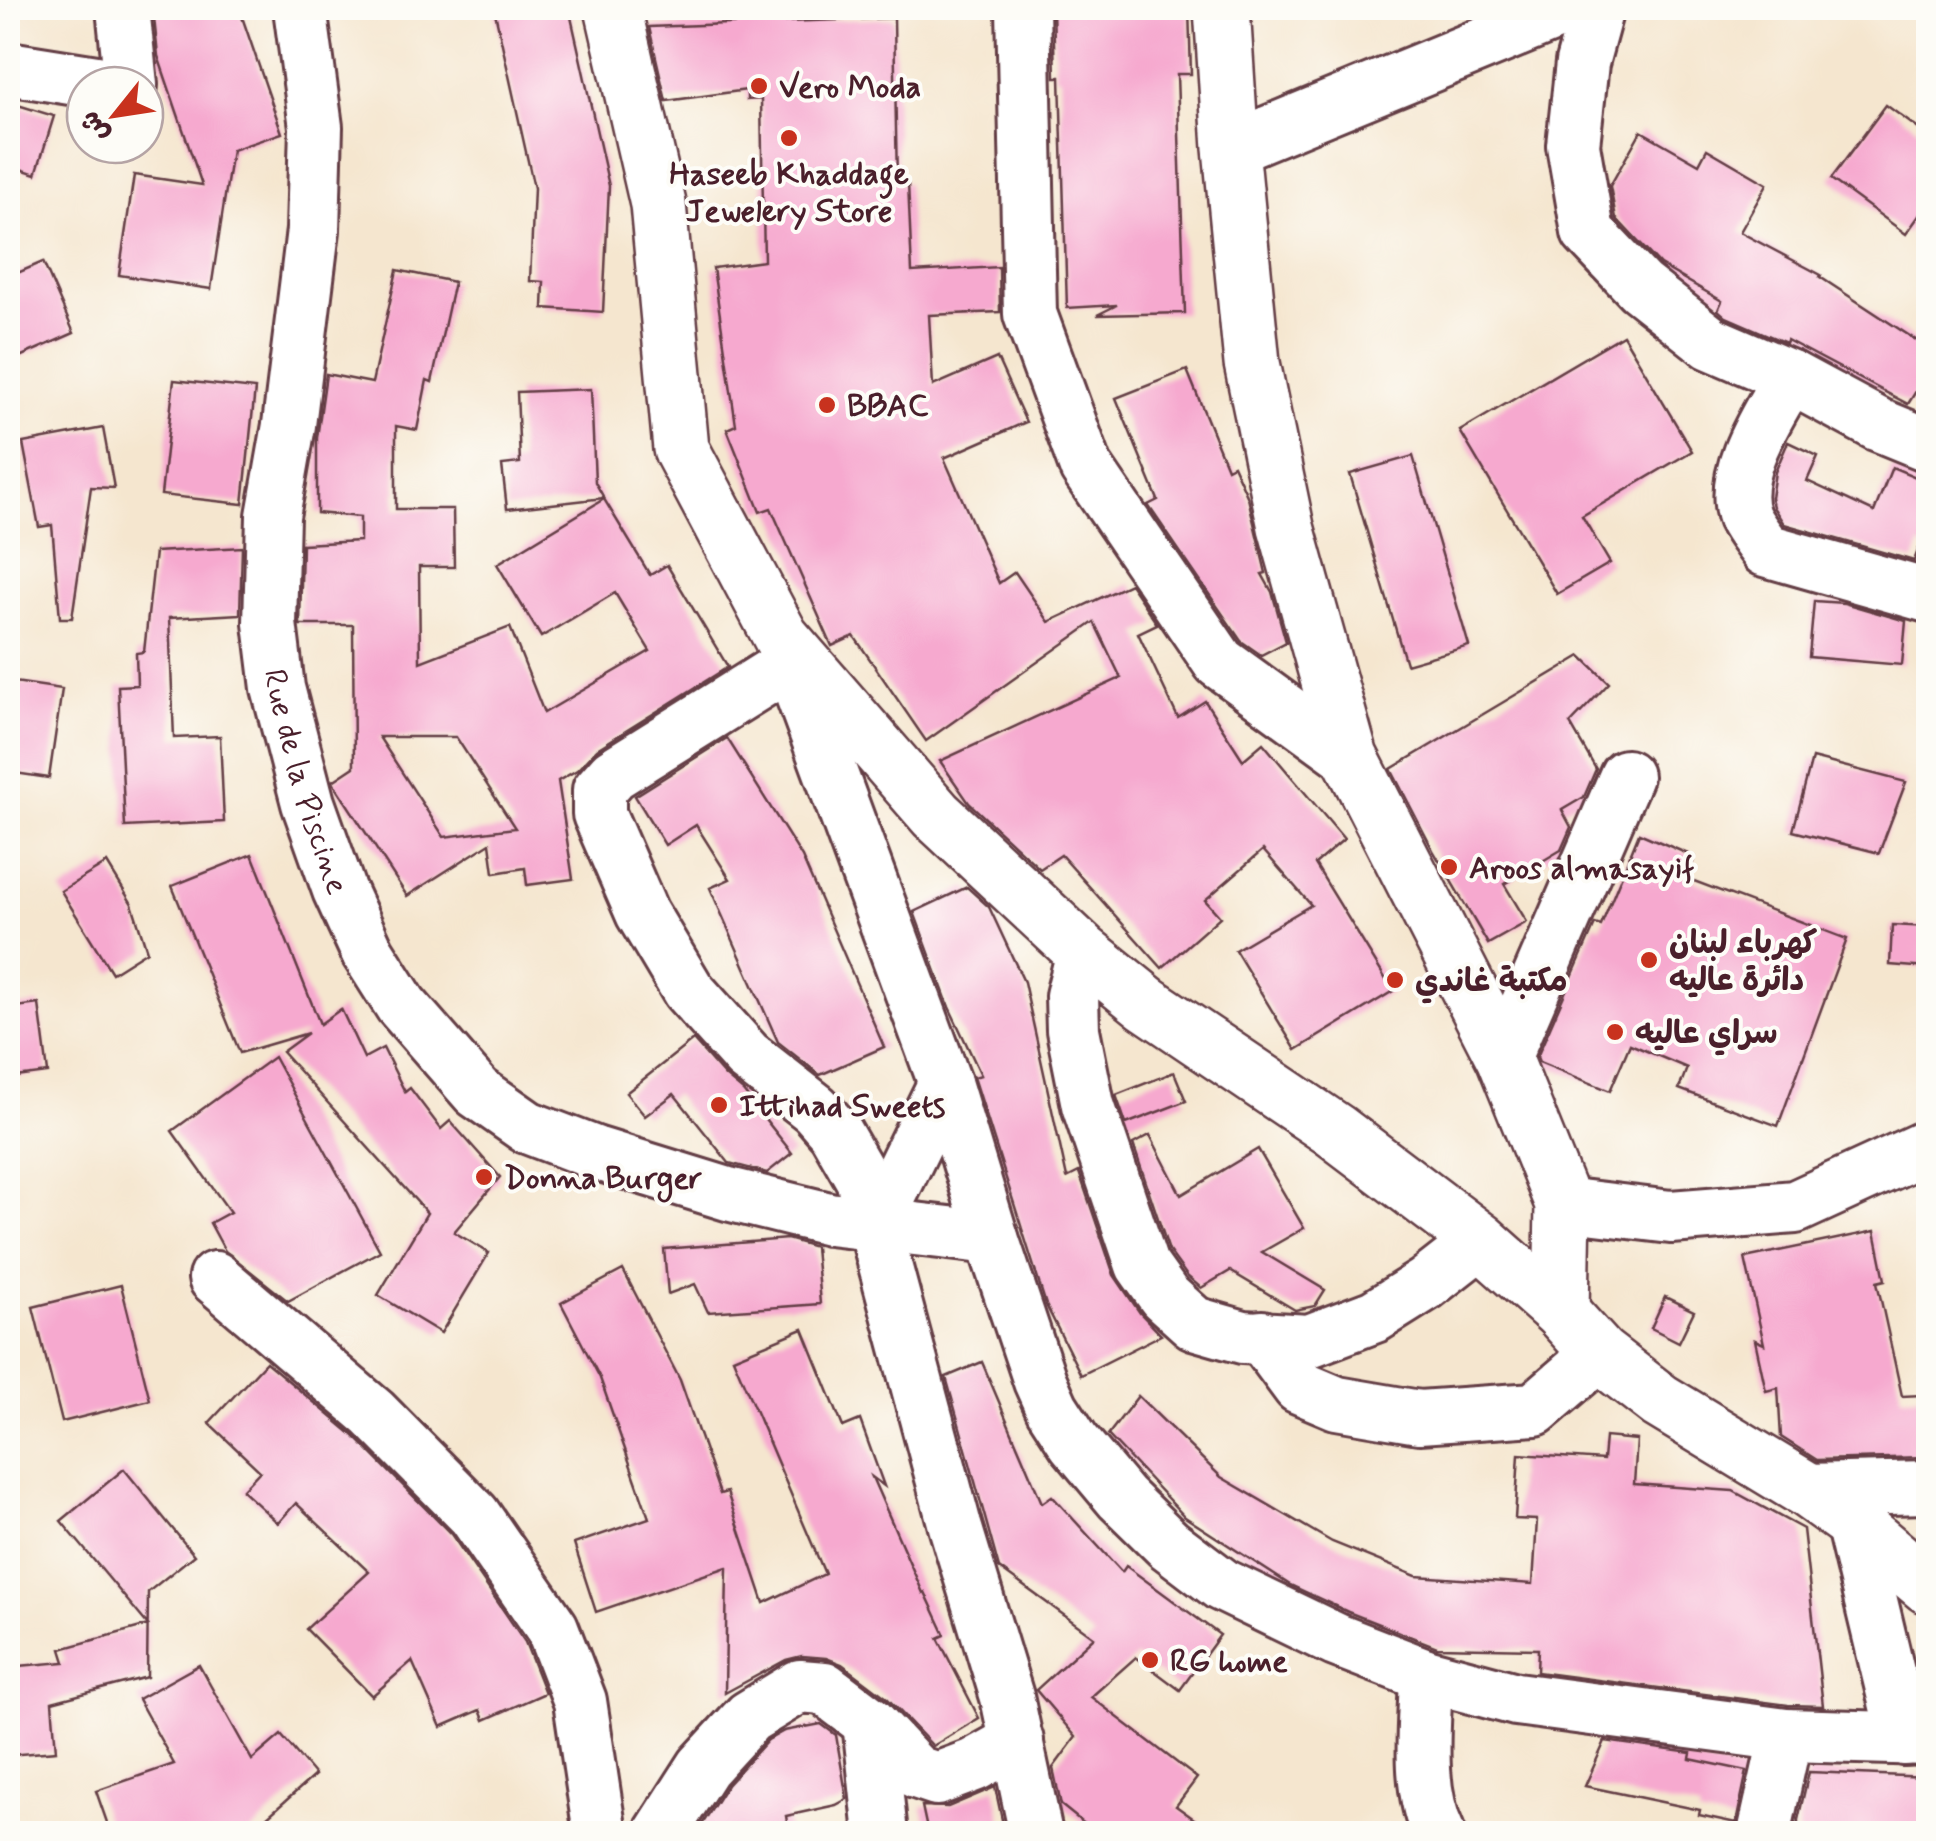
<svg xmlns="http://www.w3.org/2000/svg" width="1936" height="1841" viewBox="0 0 1936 1841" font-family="Mynerve,'Playpen Sans Arabic',sans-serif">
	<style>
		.building { fill: #f6a9cf; fill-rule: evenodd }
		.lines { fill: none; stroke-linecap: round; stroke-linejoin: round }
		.minor-casing { stroke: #643d44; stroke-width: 58 }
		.major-casing { stroke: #643d44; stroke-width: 60 }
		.minor { stroke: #fff; stroke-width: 52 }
		.major { stroke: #fff; stroke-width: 55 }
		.poi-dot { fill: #c8321e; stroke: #fdfcf7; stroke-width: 4 }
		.labels { text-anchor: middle; stroke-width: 8; stroke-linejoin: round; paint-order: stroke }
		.poi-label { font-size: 32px; font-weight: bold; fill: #4a1f2b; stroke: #fdfcf7; text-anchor: start }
		.street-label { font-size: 32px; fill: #4a1f2b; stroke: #fdfcf7 }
	</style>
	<rect width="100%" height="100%" fill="#fdfcf7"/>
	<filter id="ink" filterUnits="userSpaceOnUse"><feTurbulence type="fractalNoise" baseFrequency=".01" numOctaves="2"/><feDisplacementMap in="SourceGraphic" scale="20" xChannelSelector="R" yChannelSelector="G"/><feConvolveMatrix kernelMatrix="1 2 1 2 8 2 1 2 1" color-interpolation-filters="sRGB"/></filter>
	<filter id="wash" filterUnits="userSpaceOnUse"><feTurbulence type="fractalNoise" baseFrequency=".0048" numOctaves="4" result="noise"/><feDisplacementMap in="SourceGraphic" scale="40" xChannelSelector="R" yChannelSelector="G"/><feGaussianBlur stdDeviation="2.25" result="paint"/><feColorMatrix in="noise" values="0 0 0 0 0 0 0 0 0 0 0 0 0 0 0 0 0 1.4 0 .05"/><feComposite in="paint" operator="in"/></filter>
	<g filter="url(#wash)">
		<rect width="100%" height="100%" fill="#f5e6cf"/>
		<g id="blocks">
			<!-- building -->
			<g class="building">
				<path d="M153,8H239L282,133L232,150L211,289L119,275L134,175L202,185L158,56Z"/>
				<path d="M494,8H569L609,186L603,312L543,308L544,282L530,281L534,188Z"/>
				<path d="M1053,8H1189L1191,74H1177L1185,313L1097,315L1117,305L1067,308L1060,77H1055Z"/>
				<path d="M894,18L897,184L908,183L912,272L999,267L1000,312L929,315L933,386L997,358L1026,422L944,458L999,583L1015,572L1049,622L1130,584L1157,624L1138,633L1178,718L1205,701L1243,760L1263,743L1344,839L1315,864L1393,991L1296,1050L1235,950L1311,905L1263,850L1205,900L1220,917L1162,968L1061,855L1040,869L969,803L940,761L1121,678L1094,622L926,741L854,636L832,646L771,508L760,512L727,429L736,425L713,268L764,261L761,99L747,100V90L666,101L649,27Z"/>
				<path d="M8,102L54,116L36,174L8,165Z"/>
				<path d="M1886,105L1928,136V203L1906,234L1831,179Z"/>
				<path d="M1641,131L1699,164L1707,149L1767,184L1740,232L1821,275L1820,277L1928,348V372L1908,404L1787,340L1786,343L1726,317L1718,310L1722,301L1660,265L1616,218L1610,186Z"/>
				<path d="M43,262L74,333L8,362V277Z"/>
				<path d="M397,270L454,282L432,382L427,380L417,430L396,426V509H453L454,567H419L420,662L510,627L544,713L650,651L615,593L541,637L497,564L604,499L650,575L667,565L728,667L597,749L577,770L558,781L573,879L527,885L525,868L494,873L490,843L407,896L334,784L333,781L354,767L353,625H300L302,544L360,541V517L317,513V438L326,374L372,383ZM379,737H456L515,828L444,837Z"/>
				<path d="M1623,335L1692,451L1582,516L1610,563L1557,594L1460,431Z"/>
				<path d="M1187,370L1227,468L1233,465L1248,498L1266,573L1262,574L1272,592L1286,642L1261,655L1241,641L1148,505L1158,500L1116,398Z"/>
				<path d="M174,380L255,389L243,504L161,495Z"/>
				<path d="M591,389L595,482L604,498L507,509L502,465L520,463L517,392Z"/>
				<path d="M103,428L114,488L91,487L72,618H60L52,525L39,527L23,443Z"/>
				<path d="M1788,442L1818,456L1807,481L1874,512L1892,467L1928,482V549L1920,545L1914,561L1784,524L1773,507L1771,498L1775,472Z"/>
				<path d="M1413,456L1469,646L1406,664L1350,474Z"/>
				<path d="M242,547L240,614L169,618L174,738L220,736L224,822L125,827L118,686L137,685L136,653L144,652L155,552Z"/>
				<path d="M1814,601L1844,603L1906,621L1902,665L1809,657Z"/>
				<path d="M1581,656L1609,683L1570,724L1596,769L1584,797L1562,810L1571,827L1561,850L1504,884L1527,922L1488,944L1434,852L1391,769Z"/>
				<path d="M8,681L62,689L49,778L8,772Z"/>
				<path d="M727,738L802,857L884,1047L820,1075L778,1042L710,888L730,879L696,825L665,845L635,796Z"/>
				<path d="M1812,758L1906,782L1879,853L1793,831Z"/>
				<path d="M1639,833L1695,857L1686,878L1847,939L1778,1126L1679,1089L1687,1068L1630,1044L1610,1091L1539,1062L1537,1057L1595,924L1601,926Z"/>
				<path d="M252,854L320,1024L341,1009L364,1058L383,1048L405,1092L410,1088L441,1129L450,1121L500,1177L454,1232L489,1253L441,1333L378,1295L427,1213L282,1052L308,1033L240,1053L172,886Z"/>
				<path d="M107,863L132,904L147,951L112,973L61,891Z"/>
				<path d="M967,887L989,907L1024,982L1067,1178L1079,1172L1114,1275L1140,1313L1161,1335L1081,1375L1046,1305L974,1077L981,1075L949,1007L914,912Z"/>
				<path d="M1892,925L1928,927V968L1890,965Z"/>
				<path d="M39,1004L48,1073L8,1078V1008Z"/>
				<path d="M693,1040L725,1076L743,1091L792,1153L767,1173L729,1163L674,1094L645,1116L626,1093Z"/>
				<path d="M274,1057L380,1251L288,1301L225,1251L210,1223L230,1212L172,1131Z"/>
				<path d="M1174,1072L1186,1101L1126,1124L1116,1095Z"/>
				<path d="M1150,1135L1181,1195L1258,1149L1304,1228L1262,1252L1325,1290L1315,1306L1295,1310L1230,1271L1201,1288L1187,1276L1169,1251L1133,1144Z"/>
				<path d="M1875,1231L1885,1280L1877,1282L1902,1396L1922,1395L1926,1457L1817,1460L1781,1437L1778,1388L1766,1391L1755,1340L1764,1344L1745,1258Z"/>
				<path d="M787,1239L815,1247L820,1304L708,1312L695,1284L668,1294L664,1249Z"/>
				<path d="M623,1270L680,1380L720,1494L727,1492L764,1603L825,1574L733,1358L803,1329L843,1427L860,1420L884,1486L872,1477L923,1593L925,1592L945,1635L938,1638L979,1718L933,1746L887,1698L842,1664L826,1658L802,1656L786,1660L725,1693L727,1567L596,1612L574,1544L649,1518L600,1378L561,1303Z"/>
				<path d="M121,1285L150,1400L62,1422L33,1307Z"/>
				<path d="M1665,1297L1694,1311L1679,1342L1651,1328Z"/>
				<path d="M266,1362L353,1435L451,1534L525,1642L545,1693L484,1720L480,1710L441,1727L412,1661L372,1696L306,1629L369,1572L296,1503L278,1523L242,1490L260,1471L209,1423Z"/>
				<path d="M982,1362L1042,1503L1052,1496L1122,1572L1126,1566L1220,1635L1180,1690L1136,1657L1091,1697L1197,1778L1176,1806L1215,1834H1097L1061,1805L1053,1768L1076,1737L1036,1690L1094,1637L999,1568L946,1377Z"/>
				<path d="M1138,1396L1221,1477L1332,1542L1416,1576L1533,1584L1537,1520L1515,1519L1519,1454L1603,1460L1605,1437L1637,1440L1634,1484L1733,1491L1803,1529L1823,1706L1788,1705L1537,1672L1538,1649L1437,1647L1348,1612L1290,1585L1185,1517L1108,1435Z"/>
				<path d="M124,1469L194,1555L148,1592L147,1677L52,1702L56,1751L8,1755V1667L65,1662L61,1649L148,1625L61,1521Z"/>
				<path d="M199,1665L252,1760L281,1735L315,1775L248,1834H111L96,1791L174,1764L138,1699Z"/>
				<path d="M821,1724L836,1735L847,1799L836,1805L786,1816L789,1834H696L727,1785L768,1740L784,1731Z"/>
				<path d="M1605,1741L1691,1753L1690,1759L1747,1771L1736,1823L1699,1815L1700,1810L1585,1786Z"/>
				<path d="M1809,1772L1928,1777V1834H1798V1820Z"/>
				<path d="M995,1787L1005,1834H928L922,1806L948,1807Z"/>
			</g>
		</g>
	</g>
	<g filter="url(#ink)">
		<use href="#blocks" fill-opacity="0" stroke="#643d44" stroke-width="2.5"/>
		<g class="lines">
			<defs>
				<g id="minor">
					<path d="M123,8L131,85"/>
					<path id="s1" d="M300,8L316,127L313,230L289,425L273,516L270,623L278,688L308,803L339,890L368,953L401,1005L477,1092L527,1127L595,1153L728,1194L829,1219L992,1238"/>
					<path d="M1023,8L1030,314L1086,467L1219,662L1350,757"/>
					<path d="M1597,8L1582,63L1573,145L1588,232L1640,287L1711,343L1790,377L1879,425L1928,445"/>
					<path d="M8,68L115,85"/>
					<path d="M1231,148L1571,8"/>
					<path d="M1790,377C1769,414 1728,473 1744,517C1749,528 1759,540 1766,550L1928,596"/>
					<path d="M781,638L945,1083L992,1238L1040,1381L1052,1408L1074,1442L1121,1498L1168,1544L1222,1585L1336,1640L1426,1675L1516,1699L1786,1735L1928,1739"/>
					<path d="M789,664L613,774L599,790V814L642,913L688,990L747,1056L815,1109L835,1132L862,1179L955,1526L1007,1697L1036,1834"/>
					<path d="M1083,952L1072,996L1073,1030L1088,1105L1142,1265L1164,1296L1194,1323L1243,1337L1309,1341L1375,1316L1426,1284L1481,1241"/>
					<path d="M1504,1058L1626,776"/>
					<path d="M1563,1204L1671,1217L1795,1207L1928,1146"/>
					<path d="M875,1226L945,1083"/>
					<path d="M215,1278L373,1413L474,1515L552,1628L580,1701L600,1834"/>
					<path d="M1262,1337L1299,1387L1337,1403L1419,1417L1535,1409L1599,1354"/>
					<path d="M1807,1490L1928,1487"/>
					<path d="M1852,1522L1904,1739"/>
					<path d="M1426,1675C1425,1725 1416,1787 1439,1834"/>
					<path d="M869,1722L881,1834"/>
					<path d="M660,1834L703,1767L749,1717L800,1686L824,1688L869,1722L916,1772L937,1779L974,1765L1017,1741"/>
					<path d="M1764,1834L1786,1735"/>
				</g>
				<g id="major">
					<path d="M613,8L658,204L681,449L781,637L936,815L1083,952L1146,1003L1334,1130L1481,1241L1561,1312L1599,1354L1660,1401L1807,1490L1852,1522L1928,1586"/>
					<path d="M1222,8L1231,148L1252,363L1286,527L1350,757L1504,1058L1563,1204L1561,1312"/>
				</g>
			</defs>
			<!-- minor casing -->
			<use href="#minor" class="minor-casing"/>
			<!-- major casing -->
			<use href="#major" class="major-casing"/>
			<!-- minor -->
			<use href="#minor" class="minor"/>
			<!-- major -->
			<use href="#major" class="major"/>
		</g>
	</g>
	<!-- markers -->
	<g class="poi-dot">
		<circle cx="759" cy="86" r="10"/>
		<circle cx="789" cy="138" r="10"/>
		<circle cx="827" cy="405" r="10"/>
		<circle cx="1449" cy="867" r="10"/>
		<circle cx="1649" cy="960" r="10"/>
		<circle cx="1395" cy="980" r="10"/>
		<circle cx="1615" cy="1032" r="10"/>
		<circle cx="719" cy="1105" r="10"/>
		<circle cx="484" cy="1177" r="10"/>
		<circle cx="1150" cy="1660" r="10"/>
	</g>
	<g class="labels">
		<!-- poi labels -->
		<g class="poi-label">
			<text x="779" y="97">Vero Moda</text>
			<text x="789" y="184" text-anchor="middle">Haseeb Khaddage<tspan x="789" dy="37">Jewelery Store</tspan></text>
			<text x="847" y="416">BBAC</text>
			<text x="1469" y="878">Aroos almasayif</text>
			<text x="1669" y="953">كهرباء لبنان<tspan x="1669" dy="37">دائرة عاليه</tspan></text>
			<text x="1415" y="991">مكتبة غاندي</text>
			<text x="1635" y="1043">سراي عاليه</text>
			<text x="739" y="1116">Ittihad Sweets</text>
			<text x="504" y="1188">Donna Burger</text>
			<text x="1170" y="1671">RG home</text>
		</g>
		<!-- street labels -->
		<g class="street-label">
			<text dy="11" stroke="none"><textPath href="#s1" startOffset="782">Rue de la Piscine</textPath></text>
		</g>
	</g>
	<!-- margin -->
	<rect width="1936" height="1841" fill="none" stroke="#fdfcf7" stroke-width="40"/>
	<!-- north arrow -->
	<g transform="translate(115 115) rotate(240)"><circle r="48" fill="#fdfcf7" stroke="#b5a4a5" stroke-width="2.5"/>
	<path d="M0-8L18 38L0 25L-18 38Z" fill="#c8321e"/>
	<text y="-15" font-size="28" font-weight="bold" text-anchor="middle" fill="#4a1f2b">ش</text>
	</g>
</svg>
